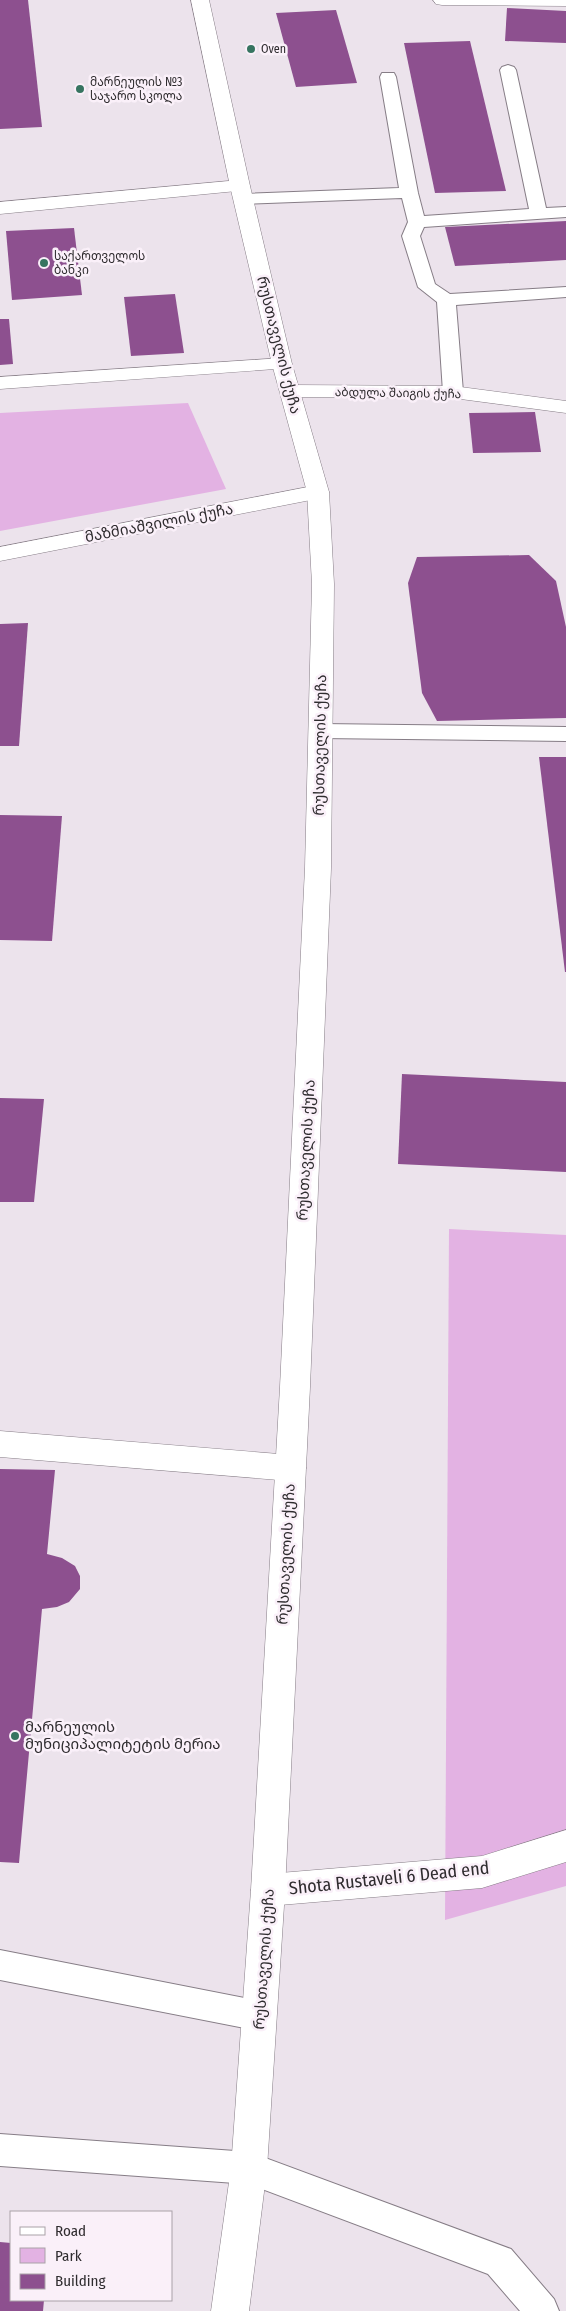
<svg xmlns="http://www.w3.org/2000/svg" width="566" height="2311" viewBox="0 0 566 2311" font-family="'Fira Sans Condensed','Noto Sans Georgian',sans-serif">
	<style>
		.green { fill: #e3b2e3 }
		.building { fill: #8d508f }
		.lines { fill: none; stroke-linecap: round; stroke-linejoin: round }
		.service-casing { stroke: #867d86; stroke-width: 2 }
		.minor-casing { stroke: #867d86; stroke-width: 1 }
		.secondary-casing { stroke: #867d86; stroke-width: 1 }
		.service { fill: #fff; fill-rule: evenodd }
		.minor { fill: #fff; fill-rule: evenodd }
		.secondary { fill: #fff; fill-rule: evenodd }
		.poi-dot { fill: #367460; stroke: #faf0f9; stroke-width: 2 }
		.labels { text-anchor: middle; stroke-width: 5; stroke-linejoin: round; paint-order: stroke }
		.far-poi-label { font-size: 12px; fill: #2f2c2f; stroke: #faf0f9; text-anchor: start }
		.far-street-label { font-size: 12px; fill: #2f2c2f; stroke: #faf0f9 }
		.street-label { font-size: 15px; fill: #2f2c2f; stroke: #faf0f9 }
		.poi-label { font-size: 15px; fill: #2f2c2f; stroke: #faf0f9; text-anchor: start }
		.near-street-label { font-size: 18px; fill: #2f2c2f; stroke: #faf0f9 }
	</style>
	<rect width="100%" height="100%" fill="#ece3ec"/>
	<!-- green -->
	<g class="green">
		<path d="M188,403L226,489L0,531V413Z"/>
		<path d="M449,1229L566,1235V1886L445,1920Z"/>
	</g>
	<!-- building -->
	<g class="building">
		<path d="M0,0H28L42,127L0,129Z"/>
		<path d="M507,8L566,11V43L505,41Z"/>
		<path d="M336,10L357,83L296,87L276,13Z"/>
		<path d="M470,41L506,191L435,193L404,43Z"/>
		<path d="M566,221V260L455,266L445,227Z"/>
		<path d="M74,228L82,295L12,300L6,231Z"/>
		<path d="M175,294L184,353L131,356L124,297Z"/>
		<path d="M0,319H9L13,364L0,365Z"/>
		<path d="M535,412L541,452L473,453L469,413Z"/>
		<path d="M529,555L556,581L566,627V718L437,721L422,693L408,583L417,557Z"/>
		<path d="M28,623L19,746H0V624Z"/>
		<path d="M539,757H566V972H565Z"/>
		<path d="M0,815L62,816L52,941L0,940Z"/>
		<path d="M402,1074L566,1082V1172L398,1164Z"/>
		<path d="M0,1098L44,1099L34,1202H0Z"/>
		<path d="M0,1469L55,1470L47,1554L62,1558L75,1566L80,1576V1589L69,1602L57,1607L42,1609L19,1863L0,1862Z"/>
		<path d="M0,2242L11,2243V2300H44L43,2311H0Z"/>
	</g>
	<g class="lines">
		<defs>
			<g id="service">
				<path d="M508,65L514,67L516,70L546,208L566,207V217L424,227L420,236L435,284L450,294L566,287V297L456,305L463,392L460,396L453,398L446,396L443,392L437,302L418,287L402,236L408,222L402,198L243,204L237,203L234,199L237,195L243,194L399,188L380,77L382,73H394L396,77L418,193L424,216L529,209L500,70L502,67Z"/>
				<path d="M321,724L566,727V741L321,738L313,736L310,731L313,726Z"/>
				<path d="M0,1950L260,2001L271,2005L276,2016L271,2027L260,2031L0,1980Z"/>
				<path d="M0,2134L249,2152L511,2249L554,2299L559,2311H520L488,2274L249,2184L0,2166Z"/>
			</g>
			<g id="minor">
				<path d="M433,0H566V6L442,5L436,4Z"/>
				<path d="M240,180L247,182L250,186L247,190L0,214V202Z"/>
				<path d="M282,358L289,360L292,364L289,368L0,389V377Z"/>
				<path d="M290,385L453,386L566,401V413L453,398L290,397L283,395L280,391L283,387Z"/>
				<path d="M318,485L326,487L329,492L326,497L0,561V547Z"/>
				<path d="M0,1431L291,1455L302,1459L306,1468L302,1477L291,1481L0,1457Z"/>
				<path d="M566,1830V1862L482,1888L268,1906L256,1901L251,1890L256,1879L268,1874L482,1856Z"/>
			</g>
			<path id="secondary" d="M191,0H209L250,186L292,364L329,492L334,584L331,868L310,1387L285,1890L267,2168L249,2311H211L231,2168L251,1890L280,1387L305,868L312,584L307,492L272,364L230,186Z"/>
		</defs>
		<!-- service casing -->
		<use href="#service" class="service-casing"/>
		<!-- minor casing -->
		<use href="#minor" class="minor-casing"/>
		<!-- secondary casing -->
		<use href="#secondary" class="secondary-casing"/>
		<!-- service -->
		<use href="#service" class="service"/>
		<!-- minor -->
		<use href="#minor" class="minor"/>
		<!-- secondary -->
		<use href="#secondary" class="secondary"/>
	</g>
	<!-- markers -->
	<g class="poi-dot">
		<circle cx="251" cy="49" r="5"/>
		<circle cx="80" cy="89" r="5"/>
		<circle cx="44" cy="263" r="5"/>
		<circle cx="15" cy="1736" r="5"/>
	</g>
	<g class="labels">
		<!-- far-poi labels -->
		<g class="far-poi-label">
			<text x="261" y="53">Oven</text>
			<text x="90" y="86">მარნეულის №3<tspan x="90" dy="14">საჯარო სკოლა</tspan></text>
			<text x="54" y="260">საქართველოს<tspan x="54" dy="14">ბანკი</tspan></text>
		</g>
		<!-- far-street labels -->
		<g class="far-street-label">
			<text transform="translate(398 393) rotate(1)" y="4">აბდულა შაიგის ქუჩა</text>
		</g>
		<!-- street labels -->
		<g class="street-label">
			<text transform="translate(279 345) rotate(76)" y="5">რუსთაველის ქუჩა</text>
			<text transform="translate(159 523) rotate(-11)" y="5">მაზმიაშვილის ქუჩა</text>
			<text transform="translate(320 745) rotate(-89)" y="5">რუსთაველის ქუჩა</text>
			<text transform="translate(306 1150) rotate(-87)" y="5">რუსთაველის ქუჩა</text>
			<text transform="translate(286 1554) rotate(-87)" y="5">რუსთაველის ქუჩა</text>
			<text transform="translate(264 1959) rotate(-86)" y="5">რუსთაველის ქუჩა</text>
		</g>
		<!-- poi labels -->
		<g class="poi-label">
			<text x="25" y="1732">მარნეულის<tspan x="25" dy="17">მუნიციპალიტეტის მერია</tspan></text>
		</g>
		<!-- near-street labels -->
		<g class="near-street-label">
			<text transform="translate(389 1878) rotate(-6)" y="6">Shota Rustaveli 6 Dead end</text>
		</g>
	</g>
	<!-- legend -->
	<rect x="10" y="2211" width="162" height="90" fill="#faf0f9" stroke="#a9a2a8"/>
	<rect x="20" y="2227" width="25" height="8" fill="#ffffff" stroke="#a9a2a8"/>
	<text x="55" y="2236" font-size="15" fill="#2f2c2f">Road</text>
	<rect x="20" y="2248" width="25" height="15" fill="#e3b2e3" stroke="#a9a2a8"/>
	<text x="55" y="2261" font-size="15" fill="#2f2c2f">Park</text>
	<rect x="20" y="2274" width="25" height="15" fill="#8d508f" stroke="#a9a2a8"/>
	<text x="55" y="2286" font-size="15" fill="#2f2c2f">Building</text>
</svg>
